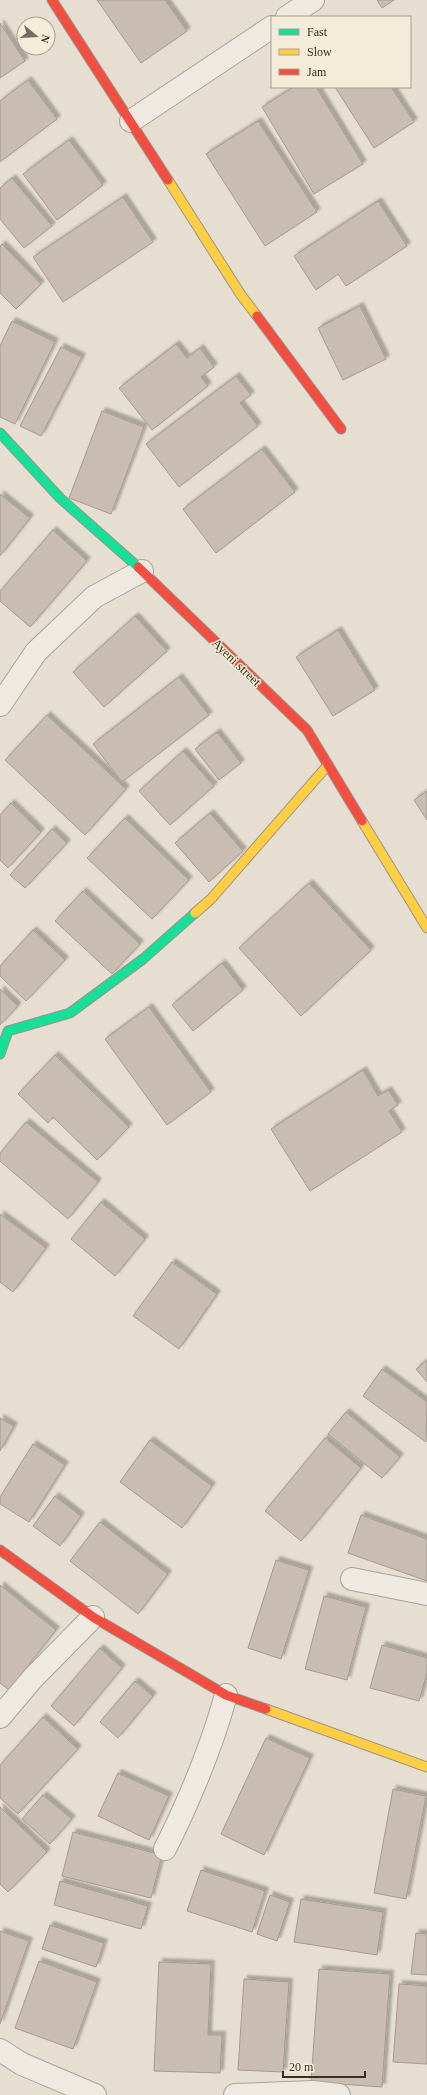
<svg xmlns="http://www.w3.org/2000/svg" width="427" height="2095" viewBox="0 0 427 2095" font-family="'Times New Roman',serif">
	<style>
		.building { fill: #c9bdb2; stroke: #a59a90; filter: url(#shadow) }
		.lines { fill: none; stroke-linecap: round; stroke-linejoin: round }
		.street-casing { stroke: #aaa399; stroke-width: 24 }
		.fast-casing { stroke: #9a9389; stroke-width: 11 }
		.slow-casing { stroke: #9a9389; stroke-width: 11 }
		.jam-casing { stroke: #9a9389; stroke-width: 11 }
		.street { stroke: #eeeae2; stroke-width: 22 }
		.fast { stroke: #16e098; stroke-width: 9 }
		.slow { stroke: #ffcf43; stroke-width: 9 }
		.jam { stroke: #f24e42; stroke-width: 9 }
		.labels { text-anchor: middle; stroke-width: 3; stroke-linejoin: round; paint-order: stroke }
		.street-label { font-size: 13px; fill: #392c21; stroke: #f4ecd8 }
	</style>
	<defs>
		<filter id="shadow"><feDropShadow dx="3.5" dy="-3.5" stdDeviation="1" flood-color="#0004"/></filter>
	</defs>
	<rect width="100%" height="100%" fill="#e5ded1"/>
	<!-- building -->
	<g class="building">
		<path d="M97,0H165L187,31L141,63Z"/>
		<path d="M377,0H394L382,8Z"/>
		<path d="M0,23L25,61L0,78Z"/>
		<path d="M28,80L57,119L0,162V101Z"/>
		<path d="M294,87H316L363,164L314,194L262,107Z"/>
		<path d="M335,87H391L414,122L374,148Z"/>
		<path d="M258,121L317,212L265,246L206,154Z"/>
		<path d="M69,140L103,185L57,220L23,174Z"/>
		<path d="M12,178L52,226L24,248L0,219V188Z"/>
		<path d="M123,197L153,242L63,302L33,257Z"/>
		<path d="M378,201L407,246L346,286L338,274L316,290L294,256Z"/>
		<path d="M2,244L41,284L16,309L0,293V246Z"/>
		<path d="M360,306L386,359L343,380L318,328Z"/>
		<path d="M12,321L55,342L15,424L0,417V346Z"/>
		<path d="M176,344L187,358L200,348L214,367L201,377L208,386L152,430L119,388Z"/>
		<path d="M61,347L82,357L41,436L20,426Z"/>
		<path d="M236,376L251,395L240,403L258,426L179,487L146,444Z"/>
		<path d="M102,411L144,427L111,514L69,498Z"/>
		<path d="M262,449L295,492L216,553L183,509Z"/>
		<path d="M0,494L30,518L0,556Z"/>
		<path d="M53,530L87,561L30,627L0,601V591Z"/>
		<path d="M135,616L167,651L104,707L73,672Z"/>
		<path d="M338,630L375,690L333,716L296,657Z"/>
		<path d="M179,677L209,715L122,782L93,744Z"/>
		<path d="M47,715L126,789L85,835L5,760Z"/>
		<path d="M217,732L241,763L219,780L195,749Z"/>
		<path d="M183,751L214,786L170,825L139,791Z"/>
		<path d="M427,791V820L414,800Z"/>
		<path d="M11,803L41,832L8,868L0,860V815Z"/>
		<path d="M210,813L243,851L209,882L175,843Z"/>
		<path d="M125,818L189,880L152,919L87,858Z"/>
		<path d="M52,829L67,843L25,888L10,875Z"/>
		<path d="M309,883L371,950L301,1016L239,948Z"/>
		<path d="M83,891L140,944L112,974L55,921Z"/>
		<path d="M33,930L65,960L26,1001L0,976V966Z"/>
		<path d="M222,963L243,990L193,1031L172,1005Z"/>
		<path d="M0,989L18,1006L0,1025Z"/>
		<path d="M149,1007L211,1092L167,1125L105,1039Z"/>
		<path d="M55,1055L129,1127L97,1160L53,1117L48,1123L18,1094Z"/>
		<path d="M363,1070L378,1096L388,1090L398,1105L389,1111L402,1132L310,1191L271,1129Z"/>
		<path d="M26,1122L98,1182L68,1219L0,1161V1153Z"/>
		<path d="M101,1202L145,1239L115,1276L71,1239Z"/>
		<path d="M0,1214L46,1248L13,1292L0,1282Z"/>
		<path d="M172,1262L217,1294L179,1349L133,1316Z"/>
		<path d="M427,1360V1382L416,1369Z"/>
		<path d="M382,1369L427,1402L426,1442L363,1396Z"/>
		<path d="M346,1412L400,1457L382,1478L328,1434Z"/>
		<path d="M0,1418L14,1426L0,1451Z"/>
		<path d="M325,1438L361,1468L301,1541L265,1511Z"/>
		<path d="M150,1440L212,1486L182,1528L120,1482Z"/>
		<path d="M33,1444L65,1465L29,1522L0,1504V1497Z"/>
		<path d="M55,1496L81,1516L60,1546L33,1526Z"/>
		<path d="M361,1515L427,1539V1581L348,1553Z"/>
		<path d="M100,1522L168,1574L138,1614L70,1561Z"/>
		<path d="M276,1560L309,1570L281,1659L248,1648Z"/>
		<path d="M0,1585L56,1630L9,1690L0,1683Z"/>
		<path d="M324,1596L366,1607L347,1680L305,1669Z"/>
		<path d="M382,1645L427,1658V1673L419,1701L370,1688Z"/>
		<path d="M100,1648L122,1668L74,1726L51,1706Z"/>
		<path d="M135,1681L153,1696L118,1738L100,1722Z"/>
		<path d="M43,1717L78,1749L18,1814L0,1798V1765Z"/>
		<path d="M266,1738L310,1758L264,1855L221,1834Z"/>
		<path d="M118,1773L169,1796L149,1840L98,1816Z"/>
		<path d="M393,1789L426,1796L406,1899L374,1893Z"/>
		<path d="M43,1795L72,1819L50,1844L22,1819Z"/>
		<path d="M0,1807L47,1852L8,1892L0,1884Z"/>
		<path d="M73,1832L162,1855L151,1898L62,1876Z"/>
		<path d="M201,1870L265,1891L252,1932L187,1911Z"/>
		<path d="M60,1881L148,1906L141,1929L54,1905Z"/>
		<path d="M270,1895L290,1902L277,1941L257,1934Z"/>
		<path d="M301,1899L383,1912L377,1955L294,1942Z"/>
		<path d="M50,1925L104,1943L96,1967L42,1949Z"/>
		<path d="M0,1931L29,1941L0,2024Z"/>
		<path d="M416,1933L427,1934V1975L411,1974Z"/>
		<path d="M39,1961L97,1982L73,2049L15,2028Z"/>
		<path d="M159,1962L211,1964L208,2035H222L220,2073L154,2071Z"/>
		<path d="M319,1969L390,1974L382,2087L311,2082Z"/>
		<path d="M244,1979L289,1982L283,2072L238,2070Z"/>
		<path d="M399,1984L427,1986V2064L393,2062Z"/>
	</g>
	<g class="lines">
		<defs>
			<g id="street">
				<path d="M287,17L313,0"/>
				<path d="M131,121L272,27"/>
				<path d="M0,705L36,652L94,597L142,571"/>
				<path d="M352,1579L427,1594"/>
				<path d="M0,1717L33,1678L93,1617"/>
				<path d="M165,1849C190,1799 211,1749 226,1695"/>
				<path d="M0,2050L22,2064L95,2095"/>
				<path d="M235,2095L313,2092L339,2095"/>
			</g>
			<g id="fast">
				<path d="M0,433L60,498L138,567"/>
				<path d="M0,1054L8,1031L70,1013L143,959L195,913"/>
			</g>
			<g id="slow">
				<path d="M168,180L241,295L257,316"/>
				<path d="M362,821L427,928"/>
				<path d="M195,913L211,899L328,765"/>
				<path d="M266,1709L427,1767"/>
			</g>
			<g id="jam">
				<path d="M52,0L168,180"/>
				<path d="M257,316L341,429"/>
				<path d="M138,567L307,730L362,821"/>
				<path d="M0,1550L93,1617L226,1695L266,1709"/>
			</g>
		</defs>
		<!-- street casing -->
		<use href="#street" class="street-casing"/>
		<!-- fast casing -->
		<use href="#fast" class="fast-casing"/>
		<!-- slow casing -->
		<use href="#slow" class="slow-casing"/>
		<!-- jam casing -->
		<use href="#jam" class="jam-casing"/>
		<!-- street -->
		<use href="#street" class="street"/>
		<!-- fast -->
		<use href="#fast" class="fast"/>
		<!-- slow -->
		<use href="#slow" class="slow"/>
		<!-- jam -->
		<use href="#jam" class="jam"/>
	</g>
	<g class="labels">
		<!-- street labels -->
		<g class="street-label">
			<text transform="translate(237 662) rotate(44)" y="5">Ayeni street</text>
		</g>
	</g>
	<!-- legend -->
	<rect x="271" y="16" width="140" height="72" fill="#f4ecd8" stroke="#a99f8f"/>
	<rect x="279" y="29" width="20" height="6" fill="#16e098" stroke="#a99f8f"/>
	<text x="307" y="36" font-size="12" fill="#392c21">Fast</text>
	<rect x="279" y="49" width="20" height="6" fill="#ffcf43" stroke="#a99f8f"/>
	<text x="307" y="56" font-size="12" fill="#392c21">Slow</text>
	<rect x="279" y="69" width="20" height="6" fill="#f24e42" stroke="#a99f8f"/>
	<text x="307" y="76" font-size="12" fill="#392c21">Jam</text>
	<!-- north arrow -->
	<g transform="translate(36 36) rotate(108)"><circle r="19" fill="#f4ecd8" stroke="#a99f8f"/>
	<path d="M0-3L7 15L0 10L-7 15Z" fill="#756a5f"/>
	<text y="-6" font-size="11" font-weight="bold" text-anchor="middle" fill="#392c21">N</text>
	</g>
	<!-- scale -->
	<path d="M283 2071v6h82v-6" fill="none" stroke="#392c21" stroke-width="2"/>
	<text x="289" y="2071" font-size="12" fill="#392c21" stroke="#f4ecd8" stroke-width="3" paint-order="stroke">20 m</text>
</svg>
